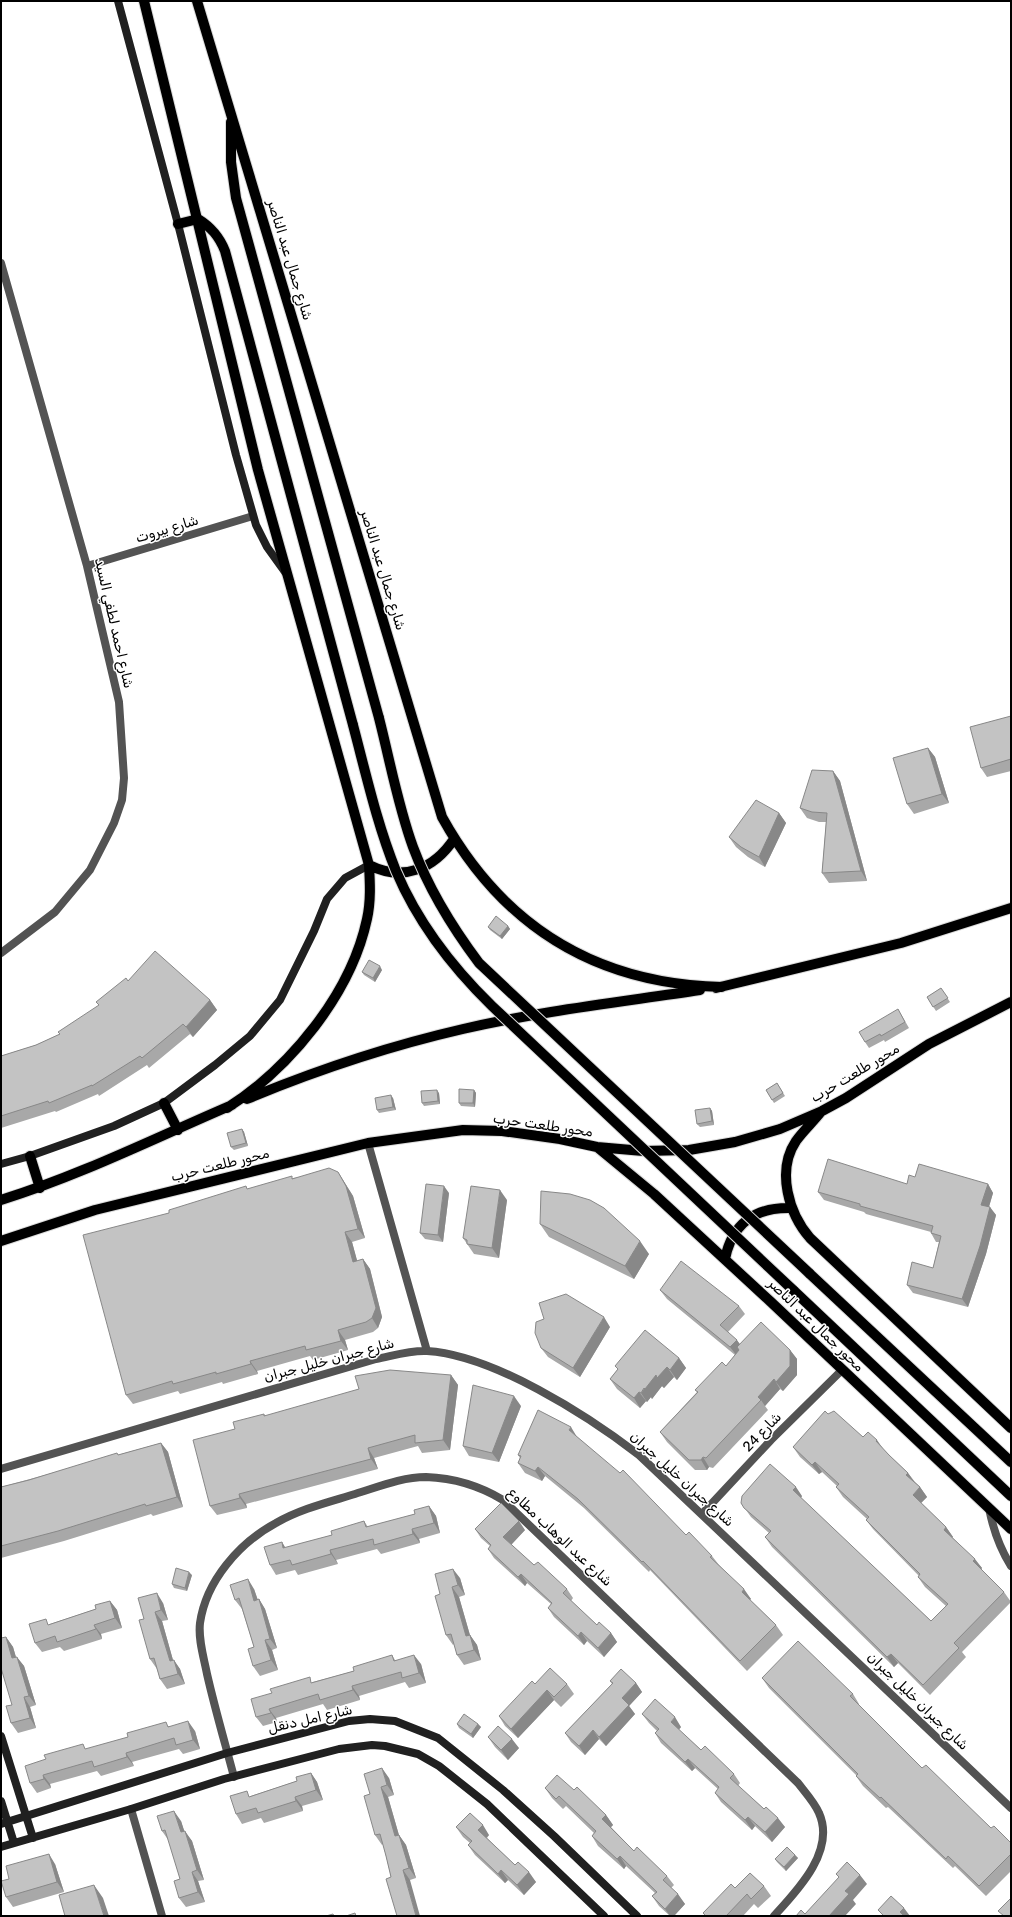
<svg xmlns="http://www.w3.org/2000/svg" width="1012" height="1917" viewBox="0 0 1012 1917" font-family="Rubik,'Noto Sans Arabic',sans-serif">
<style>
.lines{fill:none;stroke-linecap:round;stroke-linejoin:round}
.primary-casing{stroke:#dbdbdb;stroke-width:12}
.street{stroke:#535353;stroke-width:8}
.secondary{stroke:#202020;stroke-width:8}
.primary{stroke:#000;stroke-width:10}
.primary-bridge-casing{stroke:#dbdbdb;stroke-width:12;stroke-linecap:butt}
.primary-bridge{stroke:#000;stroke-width:10}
.wall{fill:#a8a8a8}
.shaded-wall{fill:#888}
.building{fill:#c3c3c3;stroke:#888}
.labels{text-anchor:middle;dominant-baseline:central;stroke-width:3;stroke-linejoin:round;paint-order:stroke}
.street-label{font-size:14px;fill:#000;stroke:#fff}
</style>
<rect width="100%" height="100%" fill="#fff"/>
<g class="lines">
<g class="primary-casing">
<path id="primary" d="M144,1L258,470L369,865C370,883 371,901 367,919C351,994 290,1068 227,1108
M197,1L442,817C503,927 597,984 722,987
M231,122V162L236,198L379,718
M178,224L198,219C211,227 219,236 225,251L353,725
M369,865C403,882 434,869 454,839
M716,988L901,943L1011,908
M247,1099C317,1070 389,1046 463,1029C541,1011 621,1002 700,990
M164,1103L178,1130
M820,1113C813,1122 803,1131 796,1141C776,1171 789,1214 810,1238L1011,1428
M597,1147L654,1194L772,1303L1011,1529
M30,1156L40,1188
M1,1200C81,1175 155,1138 232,1105
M1,1241L95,1210L368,1143L463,1130L502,1131L560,1139L597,1147L643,1151L689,1150L735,1142L780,1129L822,1111L846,1098L929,1044L1011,1002
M725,1259C732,1224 755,1207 791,1208
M809,1273L1011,1462
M793,1290L1011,1496"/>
</g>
<path class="street" d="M1,263L87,566L119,702L124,778L122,800L114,823L90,870L55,912L1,953
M87,566L253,516
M368,1143L427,1351
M1,1469L376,1359C392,1356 410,1350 427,1351C493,1355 587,1415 639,1455L1011,1808
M989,1508C993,1529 999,1547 1011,1566
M702,1514L771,1440L842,1370
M234,1777C225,1743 215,1709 207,1674C204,1658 198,1640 200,1623C206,1581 239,1543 276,1523C300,1509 329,1502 355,1494C378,1487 402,1477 426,1477C454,1478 480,1486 503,1500L798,1783C805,1792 815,1803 819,1813C836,1851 797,1891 774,1916
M131,1809L162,1916"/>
<path class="secondary" d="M118,1L178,224L236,455L256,525L267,547L285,572
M1,1164L30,1156L114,1126L164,1103L215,1065L250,1036L280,1000L314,931L327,899L345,878L369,865
M1,1736L33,1838
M1,1801L14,1843
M1,1824L227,1753L349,1721L370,1719L395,1721L438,1738L503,1790L554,1836L637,1916
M1,1847L131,1809L224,1779L339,1749L372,1745L385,1746L418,1754L439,1766L487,1804L604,1916"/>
<use href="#primary" class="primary"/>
<g class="primary-bridge-casing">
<path id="primary-bridge" d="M379,718C390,761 398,806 413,847C429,890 452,927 479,963L809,1273
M353,725C366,774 377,824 396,871C418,923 452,967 492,1006L793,1290"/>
</g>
<use href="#primary-bridge" class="primary-bridge"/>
</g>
<path class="wall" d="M1011,716V771L987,777L981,768Z
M928,748L935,757L949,803L914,814L907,804Z
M833,771L840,781L867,881L829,883L822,873L826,822H819L807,818L800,808Z
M779,813L786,823L765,867L748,857L736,847L729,837Z
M508,926L510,929L502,939L490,930L488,927Z
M382,970L375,982L364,975L362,972Z
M128,981L210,1000L217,1010L193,1037L190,1034L149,1068L147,1065L99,1096L98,1094L56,1112L55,1111L1,1128V1056L36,1045L60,1034L99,1006Z
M941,988L950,1002L936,1011L927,997Z
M898,1009L909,1028L885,1042L884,1040L869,1048L865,1042Z
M777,1083L785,1096L774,1103L766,1090Z
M474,1090L476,1093L475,1107L461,1106L459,1103Z
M439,1093L440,1104L424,1106L422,1103Z
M393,1098L396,1110L379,1113L377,1110Z
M710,1108L712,1111L714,1125L700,1127L697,1124Z
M242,1129L244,1132L248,1146L234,1150L231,1147Z
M338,1172L353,1196L365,1238L352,1242L357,1261L363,1259L370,1269L382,1317L378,1328L373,1332L345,1340L348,1350L313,1360L310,1356L257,1371L258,1374L223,1384L222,1382L180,1394L178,1391L133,1404L126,1395L169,1213L248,1189L293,1178Z
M907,1184H988L993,1193L989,1207L996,1215L986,1254L968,1307L913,1293L907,1285L933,1268L939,1242H936L931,1233V1232L866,1214L864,1212L824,1200L818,1192Z
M449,1193L443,1242L425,1239L420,1233Z
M507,1200L499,1258L474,1254L463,1238Z
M540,1224L649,1254L634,1279L549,1237Z
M660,1290L739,1306L745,1314L728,1332L740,1344L790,1350L797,1359V1375L783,1391L780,1389L765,1406L768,1410L713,1468L709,1467L707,1470H695L667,1442L660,1432L697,1392L695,1390L726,1366L735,1355L667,1299Z
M610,1327L580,1377L548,1357L541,1348Z
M679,1358L686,1368L677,1380L674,1377L664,1388L662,1386L652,1399L651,1397L647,1402L646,1401L640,1408L617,1389L610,1379L618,1369L615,1366Z
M451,1375L458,1385L450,1450L422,1453L418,1446L374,1458L378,1469L246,1504L247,1508L217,1515L210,1506L235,1429L264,1414L265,1416Z
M521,1406L499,1462L469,1456L463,1446Z
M828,1414L863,1437L884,1450L889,1455L908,1473L915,1482L920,1487L927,1497L921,1503L946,1527L953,1537H952L982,1568L981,1569L1004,1592L1011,1602L962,1652L966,1657L930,1695L898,1663L894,1667L772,1547L765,1537L769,1533L751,1517L741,1503L802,1496L801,1498L931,1621L946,1606L925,1587L918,1577L919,1576L873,1529L866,1520L867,1519L843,1497L836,1487L837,1486L822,1472L819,1474L800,1457L793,1447Z
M577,1437L686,1535L712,1556L719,1565L751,1599L750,1600L776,1625L783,1635L747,1671L650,1570L649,1572L584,1508L545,1476L542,1481L525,1473L518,1463L520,1458L518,1455Z
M161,1443L168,1452L183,1507L153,1516L151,1514L64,1541L1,1558V1487Z
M429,1506L436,1516L440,1533L419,1539L420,1543L381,1554L377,1549L336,1560L338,1564L298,1575L295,1570L276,1575L270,1565L282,1542L285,1548L332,1535L364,1521L368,1527L415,1514Z
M475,1529L525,1530L511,1545L534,1565L567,1589L573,1598L571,1601L597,1625L611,1633L617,1642L604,1657L587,1641L584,1645L554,1617L548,1608L551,1604L527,1583L525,1586L494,1558L488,1549L490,1546L481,1538Z
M192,1575L187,1591L174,1588L172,1584Z
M460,1578L465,1595L459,1597L470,1635L477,1645L481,1660L464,1665L457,1655L454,1644L453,1645L446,1635L440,1594Z
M254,1589L258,1600L259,1599L265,1609L277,1648L272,1650L278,1670L260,1676L253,1666L254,1647L242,1609L235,1600Z
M110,1601L117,1610L122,1628L101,1634L102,1639L64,1651L60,1647L42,1652L35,1643L50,1624L96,1609Z
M163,1603L168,1620L162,1621L173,1660L180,1669L185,1684L167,1689L160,1679L157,1669L150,1659L144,1619Z
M6,1637L13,1647L16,1657L24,1666L36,1705L30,1707L36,1728L18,1733L11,1723L12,1705Z
M392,1655L395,1660L421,1664L426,1683L409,1688L405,1682L359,1696L360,1700L327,1710L323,1704L276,1718L277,1722L263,1726L256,1717L313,1682L354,1671Z
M762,1678L853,1694L859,1704V1705L922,1768L991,1828L1011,1843V1871L986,1896L955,1866L953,1868L888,1807L886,1808L863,1786L856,1776H857L769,1688Z
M610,1681L636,1683L642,1692L629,1706L635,1714L606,1746L599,1739L585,1755L571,1742L565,1733L612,1684Z
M535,1684H567L574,1694L561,1707L554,1700L518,1738L505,1726L499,1716Z
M642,1714L681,1727L679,1730L701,1750L734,1774L740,1783L738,1786L785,1827L772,1842L755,1826L752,1830L721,1802L715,1793L718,1789L695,1768L692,1771L661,1743L655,1733L657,1731L649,1723Z
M457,1724H478L481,1727L473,1738L459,1728Z
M169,1726L195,1731L200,1749L183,1754L179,1749L132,1762L134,1766L101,1776L97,1771L50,1784L51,1788L37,1793L30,1783L87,1749Z
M488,1737L519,1748L508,1760L495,1747Z
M311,1773L317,1782L323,1800L302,1806L303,1811L264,1823L261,1818L242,1824L236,1814L251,1796L297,1781Z
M389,1778L394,1795L388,1797L399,1835L406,1845L416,1878L410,1880L391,1877L383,1844L382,1845L375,1835L370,1794Z
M545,1788L574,1790L606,1815L613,1825L611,1827L634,1851L667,1876L674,1885L671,1888L685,1904L674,1916H670L659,1906L652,1896L655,1893L626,1866L624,1869L598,1846L592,1836L594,1833L566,1806L563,1809L552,1798Z
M181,1821L184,1831L192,1841L204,1880L198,1881L205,1902L186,1907L179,1898L180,1879L169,1841L162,1831Z
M456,1827L489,1835L487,1838L515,1865L536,1882L524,1895L508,1880L505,1883L475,1855L468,1845L470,1843L463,1837Z
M795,1855L798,1858L786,1871L777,1862L775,1859Z
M55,1864L64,1892L13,1907L6,1897L9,1879Z
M764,1886L771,1896L758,1908L754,1904L743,1916H705L703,1913L735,1888Z"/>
<path class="shaded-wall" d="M928,748L935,757L949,803L942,794Z
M833,771L840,781L867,881L861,871Z
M779,813L786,823L765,867L759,857Z
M508,926L510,929L502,939L500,936Z
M380,966L382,970L375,982L373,978Z
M210,1000L217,1010L193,1037L186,1027Z
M437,1090L439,1093L440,1104L438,1101Z
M474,1090L476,1093L475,1107L473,1103Z
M391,1095L393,1098L396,1110L393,1107Z
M710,1108L712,1111L714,1125L712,1121Z
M242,1129L244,1132L248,1146L246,1143Z
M338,1172L353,1196L365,1238L358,1229Z
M988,1184L993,1193L987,1213L981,1205Z
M444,1186L449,1193L443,1242L438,1235Z
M500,1190L507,1200L499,1258L492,1248Z
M990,1207L996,1215L986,1254L968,1307L962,1299Z
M345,1232L352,1242L360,1271L353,1262Z
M640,1241L649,1254L634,1279L625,1266Z
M363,1259L370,1269L382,1317L378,1328L372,1318Z
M604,1317L610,1327L580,1377L573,1368Z
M338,1330L345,1340L348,1350L341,1341Z
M737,1340L743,1349L737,1356L730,1347Z
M790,1350L797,1359V1375L783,1391L776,1382Z
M679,1358L686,1368L677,1380L670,1370Z
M250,1361L257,1371L258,1374L251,1364Z
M667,1367L674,1377L664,1388L662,1386L652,1399L651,1397L647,1402L641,1393L656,1375Z
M451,1375L458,1385L450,1450L443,1440Z
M774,1379L780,1389L765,1406L761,1400L758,1397Z
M639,1392L646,1401L640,1408L634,1398Z
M514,1396L521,1406L499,1462L492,1453Z
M571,1427L577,1437L569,1430Z
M877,1440L884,1450L876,1441Z
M161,1443L168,1452L183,1507L177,1497Z
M368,1448L374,1458L378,1469L371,1459Z
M703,1457L709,1467L707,1470L701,1460Z
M815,1462L822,1472L819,1474L812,1465Z
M538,1467L545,1476L542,1481L535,1471Z
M908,1473L915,1483L906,1475Z
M796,1487L802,1496L800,1499L793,1490Z
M920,1487L927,1497L919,1505L913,1495Z
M239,1494L246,1504L247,1508L240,1498Z
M429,1506L436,1516L440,1533L434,1523Z
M519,1521L525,1530L510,1546L503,1537Z
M946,1527L953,1537L951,1539L944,1530Z
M412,1529L419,1539L420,1543L413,1534Z
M282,1542L288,1552L283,1548Z
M330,1550L336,1560L338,1564L331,1554Z
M975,1559L982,1568L980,1571L973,1561Z
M453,1569L460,1578L465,1595L458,1585Z
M189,1572L192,1575L187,1591L185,1588Z
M521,1574L527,1583L525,1586L518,1577Z
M248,1579L254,1589L261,1610L254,1601Z
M452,1587L459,1597L473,1646L466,1636Z
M744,1589L751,1599L748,1601L742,1592Z
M157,1593L163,1603L168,1620L161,1610Z
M259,1599L265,1609L277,1648L270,1639Z
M110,1601L117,1610L122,1628L115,1618Z
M155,1612L162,1621L176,1671L170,1661Z
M94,1625L101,1634L102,1639L96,1629Z
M581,1632L587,1641L584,1645L578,1636Z
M611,1633L617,1642L604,1657L598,1648Z
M470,1635L477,1645L481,1660L474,1650Z
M6,1637L13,1647L19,1668L12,1658Z
M265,1640L272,1650L278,1670L271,1660Z
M891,1654L898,1663L894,1667L887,1657Z
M414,1655L421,1664L426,1683L419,1673Z
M17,1657L24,1666L36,1705L29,1696Z
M174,1660L180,1669L185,1684L178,1674Z
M636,1683L642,1692L629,1706L635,1714L606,1746L599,1737L622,1698Z
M352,1686L359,1696L360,1700L353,1690Z
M547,1690L554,1700L518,1738L511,1729Z
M24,1697L30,1707L36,1728L30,1718Z
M269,1709L276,1718L277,1722L271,1713Z
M675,1717L681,1727L677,1731L671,1722Z
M188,1721L195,1731L200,1749L193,1740Z
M478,1724L481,1727L473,1738L471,1734Z
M593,1730L599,1739L585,1755L579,1746Z
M512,1739L519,1748L508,1760L501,1750Z
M126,1753L132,1762L134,1766L127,1757Z
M688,1759L695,1768L692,1771L685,1762Z
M382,1768L389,1778L394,1795L387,1785Z
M311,1773L317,1782L323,1800L316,1790Z
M43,1775L50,1784L51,1788L44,1779Z
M381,1787L388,1797L402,1846L395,1836Z
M295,1797L302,1806L303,1811L296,1801Z
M174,1811L181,1821L188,1842L181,1832Z
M606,1815L613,1825L609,1829L602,1819Z
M748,1817L755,1826L752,1830L745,1820Z
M778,1818L785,1827L772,1842L765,1832Z
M483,1825L489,1835L485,1839L478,1830Z
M185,1831L192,1841L204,1880L197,1870Z
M399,1835L406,1845L416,1878L409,1868Z
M49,1854L55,1864L64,1892L57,1882Z
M795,1855L798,1858L786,1871L784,1867Z
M620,1856L626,1866L624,1869L617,1859Z
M403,1870L410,1880L420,1916H416Z
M501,1870L508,1880L505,1883L498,1874Z
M192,1872L198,1881L205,1902L198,1892Z
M529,1872L536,1882L524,1895L517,1885Z
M860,1875L867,1884L853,1900L856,1904L845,1916H829L845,1891Z
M94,1885L103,1898L109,1916H104Z
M678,1894L685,1904L674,1916H670L665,1909Z
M904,1908L910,1916H902L900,1912Z"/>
<path class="building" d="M1011,716V759L981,768L970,727Z
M928,748L942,794L907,804L893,758Z
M812,770L833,771L861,871L822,873L827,813L812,812L800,808Z
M756,800L779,813L759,857L741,847L729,837Z
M496,916L508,926L500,936L488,927Z
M155,951L210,1000L186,1027L183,1024L142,1058L140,1056L92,1086V1085L49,1103L48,1101L1,1116V1056L36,1045L60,1034L58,1032L99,1005L96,1002L126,978L128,981Z
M369,960L380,966L373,978L362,972Z
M941,988L948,998L933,1007L927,997Z
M898,1009L905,1022L881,1036L880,1034L865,1042L859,1032Z
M777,1083L783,1093L772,1100L766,1090Z
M459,1089L474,1090L473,1103H459Z
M437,1090L438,1101L422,1103L421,1091Z
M391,1095L393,1107L377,1110L375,1098Z
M710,1108L712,1121L697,1124L695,1110Z
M242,1129L246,1143L231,1147L227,1133Z
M828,1159L907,1184L909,1175L915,1177L919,1164L988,1184L981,1205L990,1207L980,1246L962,1299L907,1285L912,1262L933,1268L941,1236L931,1233L933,1226L860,1206V1204L818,1192Z
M329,1168L338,1172L346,1186L358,1229L345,1232L353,1262L363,1259L376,1308L372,1318L366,1322L338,1330L341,1341L306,1350L305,1346L250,1361L251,1364L216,1374V1372L173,1384L172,1381L126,1395L83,1235L169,1213V1210L246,1186L247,1189L292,1176V1179Z
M426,1184L444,1186L438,1235L420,1233Z
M471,1186L500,1190L492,1248L467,1244V1240L463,1238Z
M541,1191L570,1194L590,1200L604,1208L640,1241L625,1266L540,1224Z
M681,1261L739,1306L720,1325L737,1340L730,1347L660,1290Z
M566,1294L604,1317L573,1368L541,1348L535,1333L536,1322L544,1319L539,1303Z
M761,1322L790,1350V1366L776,1382L774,1379L758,1397L761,1400L706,1458L703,1457L701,1460H689L660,1432L698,1392L695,1390L722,1362L726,1366L739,1350L737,1347Z
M645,1330L679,1358L670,1370L667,1367L657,1378L656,1375L645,1389L644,1388L641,1393L639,1392L634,1398L610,1379L618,1369L615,1366Z
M390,1370L451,1375L443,1440L415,1443V1435L368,1448L371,1459L239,1494L240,1498L210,1506L193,1440L235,1429L233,1422L264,1414V1416L359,1389L355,1376Z
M473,1385L514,1396L492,1453L463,1446Z
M538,1410L571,1427L569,1430L620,1473L623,1470L686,1535L689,1532L712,1556L710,1557L744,1589L742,1592L776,1625L740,1661L643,1561L642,1562L578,1499L538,1467L535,1471L518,1463L521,1456L518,1455Z
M825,1411L828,1414L834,1411L863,1437L868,1432L877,1440L876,1441L889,1455L908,1473L906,1475L920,1487L913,1495L946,1527L944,1530L975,1559L973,1561L1004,1592L954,1643L959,1648L923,1685L891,1654L887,1657L765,1537L771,1531L744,1508L741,1503L742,1496L770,1464L796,1487L793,1490L931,1621L948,1604L918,1577L920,1574L866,1520L869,1517L836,1487L839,1484L815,1462L812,1465L793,1447Z
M161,1443L177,1497L146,1506L145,1504L58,1531L1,1546V1487L29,1480L117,1453L118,1455Z
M501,1503L519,1521L503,1537L534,1565L538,1562L567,1589L563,1593L597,1625L599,1622L611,1633L598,1648L581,1632L578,1636L548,1608L552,1603L521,1574L518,1577L488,1549L491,1545L475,1529Z
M429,1506L434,1523L412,1529L413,1534L374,1545L373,1539L330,1550L331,1554L292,1565L290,1560L270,1565L264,1547L282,1542L283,1548L332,1535L331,1531L364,1521L366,1527L415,1514L414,1510Z
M176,1568L189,1572L185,1588L172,1584Z
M453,1569L458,1585L452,1587L466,1636L470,1635L474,1650L457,1655L451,1634L446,1635L435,1596L440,1594L435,1574Z
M248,1579L254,1601L259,1599L270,1639L265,1640L271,1660L253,1666L248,1649L254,1647L239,1598L235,1600L230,1585Z
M157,1593L161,1610L155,1612L170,1661L174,1660L178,1674L160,1679L154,1658L150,1659L139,1620L144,1619L138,1598Z
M110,1601L115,1618L94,1625L96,1629L57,1642L55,1636L35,1643L29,1624L46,1619L48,1625L96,1609L95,1605Z
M6,1637L12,1658L17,1657L29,1696L24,1697L30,1718L11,1723L6,1706L12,1705L1,1668V1638Z
M798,1641L853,1694L850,1696L922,1768L926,1765L991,1828L994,1826L1011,1843V1854L979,1886L948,1856L946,1859L881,1797L880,1798L856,1776L858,1774L762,1678Z
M392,1655L394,1661L414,1655L419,1673L402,1678L401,1672L352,1686L353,1690L320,1700L318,1694L269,1709L271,1713L256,1717L251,1699L272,1693L270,1689L310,1677L311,1683L354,1671L353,1667Z
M550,1668L567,1684L554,1697L547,1690L511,1729L499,1716L532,1681L535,1684Z
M621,1669L636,1683L622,1698L629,1705L599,1737L593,1730L579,1746L565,1733L613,1683L610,1681Z
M655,1699L675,1717L671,1722L701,1750L705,1746L734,1774L730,1778L764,1809L766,1807L778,1818L765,1832L748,1817L745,1820L715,1793L719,1787L688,1759L685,1762L655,1733L659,1729L642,1714Z
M464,1714L478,1724L471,1734L457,1724Z
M188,1721L193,1740L176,1745L174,1738L126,1753L127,1757L94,1767L92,1761L43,1775L44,1779L30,1783L25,1766L46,1759L44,1755L83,1744L85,1749L128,1737L127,1733L166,1722L168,1727Z
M498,1726L512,1739L501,1750L488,1737Z
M382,1768L387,1785L381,1787L395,1836L399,1835L409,1868L403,1870L416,1916H397L386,1879L391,1877L386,1856L380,1834L375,1835L364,1796L370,1794L364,1774Z
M311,1773L316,1790L295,1797L296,1801L258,1813L256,1808L236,1814L230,1796L247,1791L249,1797L297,1781L296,1777Z
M557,1775L574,1790L577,1787L606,1815L602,1819L634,1851L637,1847L667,1876L663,1880L678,1894L665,1909L652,1896L657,1892L620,1856L617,1859L592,1836L596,1831L559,1796L556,1799L545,1788Z
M174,1811L181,1832L185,1831L197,1870L192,1872L198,1892L179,1898L174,1881L180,1879L165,1830L162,1831L157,1816Z
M470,1813L483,1825L478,1830L515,1865L518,1862L529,1872L517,1885L501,1870L498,1874L468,1845L472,1841L456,1827Z
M787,1847L795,1855L784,1867L775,1859Z
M49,1854L57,1882L6,1897L1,1881L9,1879L6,1866Z
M847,1862L860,1875L845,1891L849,1894L829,1916H796L801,1910L805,1914L839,1877L836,1874Z
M750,1873L764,1886L751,1899L747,1894L726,1916H706L703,1913L731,1884L735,1888Z
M94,1885L104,1916H65L59,1895Z
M891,1896L904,1908L900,1912L904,1916H884L878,1910Z
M1011,1898V1916H1004L998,1911Z
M355,1913L356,1916H346Z
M333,1914L334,1916H326Z"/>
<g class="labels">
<g class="street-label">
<text transform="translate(290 260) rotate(73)">شارع جمال عبد الناصر</text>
<text transform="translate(167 529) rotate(-17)">شارع بيروت</text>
<text transform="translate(383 570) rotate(73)">شارع جمال عبد الناصر</text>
<text transform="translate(114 623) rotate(77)">شارع احمد لطفي السيد</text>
<text transform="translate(855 1073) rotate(-31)">محور طلعت حرب</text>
<text transform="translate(543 1125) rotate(8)">محور طلعت حرب</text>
<text transform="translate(220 1165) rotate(-14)">محور طلعت حرب</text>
<text transform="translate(816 1325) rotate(44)">محور جمال عبد الناصر</text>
<text transform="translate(329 1360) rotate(-15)">شارع جبران خليل جبران</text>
<text transform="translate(762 1432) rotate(-46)">شارع 24</text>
<text transform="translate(682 1479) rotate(42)">شارع جبران خليل جبران</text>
<text transform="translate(560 1537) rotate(43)">شارع عبد الوهاب مطاوع</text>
<text transform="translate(918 1701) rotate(44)">شارع جبران خليل جبران</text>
<text transform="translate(310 1719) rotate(-13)">شارع امل دنقل</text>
</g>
</g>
<rect width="1012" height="1917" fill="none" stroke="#000000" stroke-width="4"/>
</svg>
